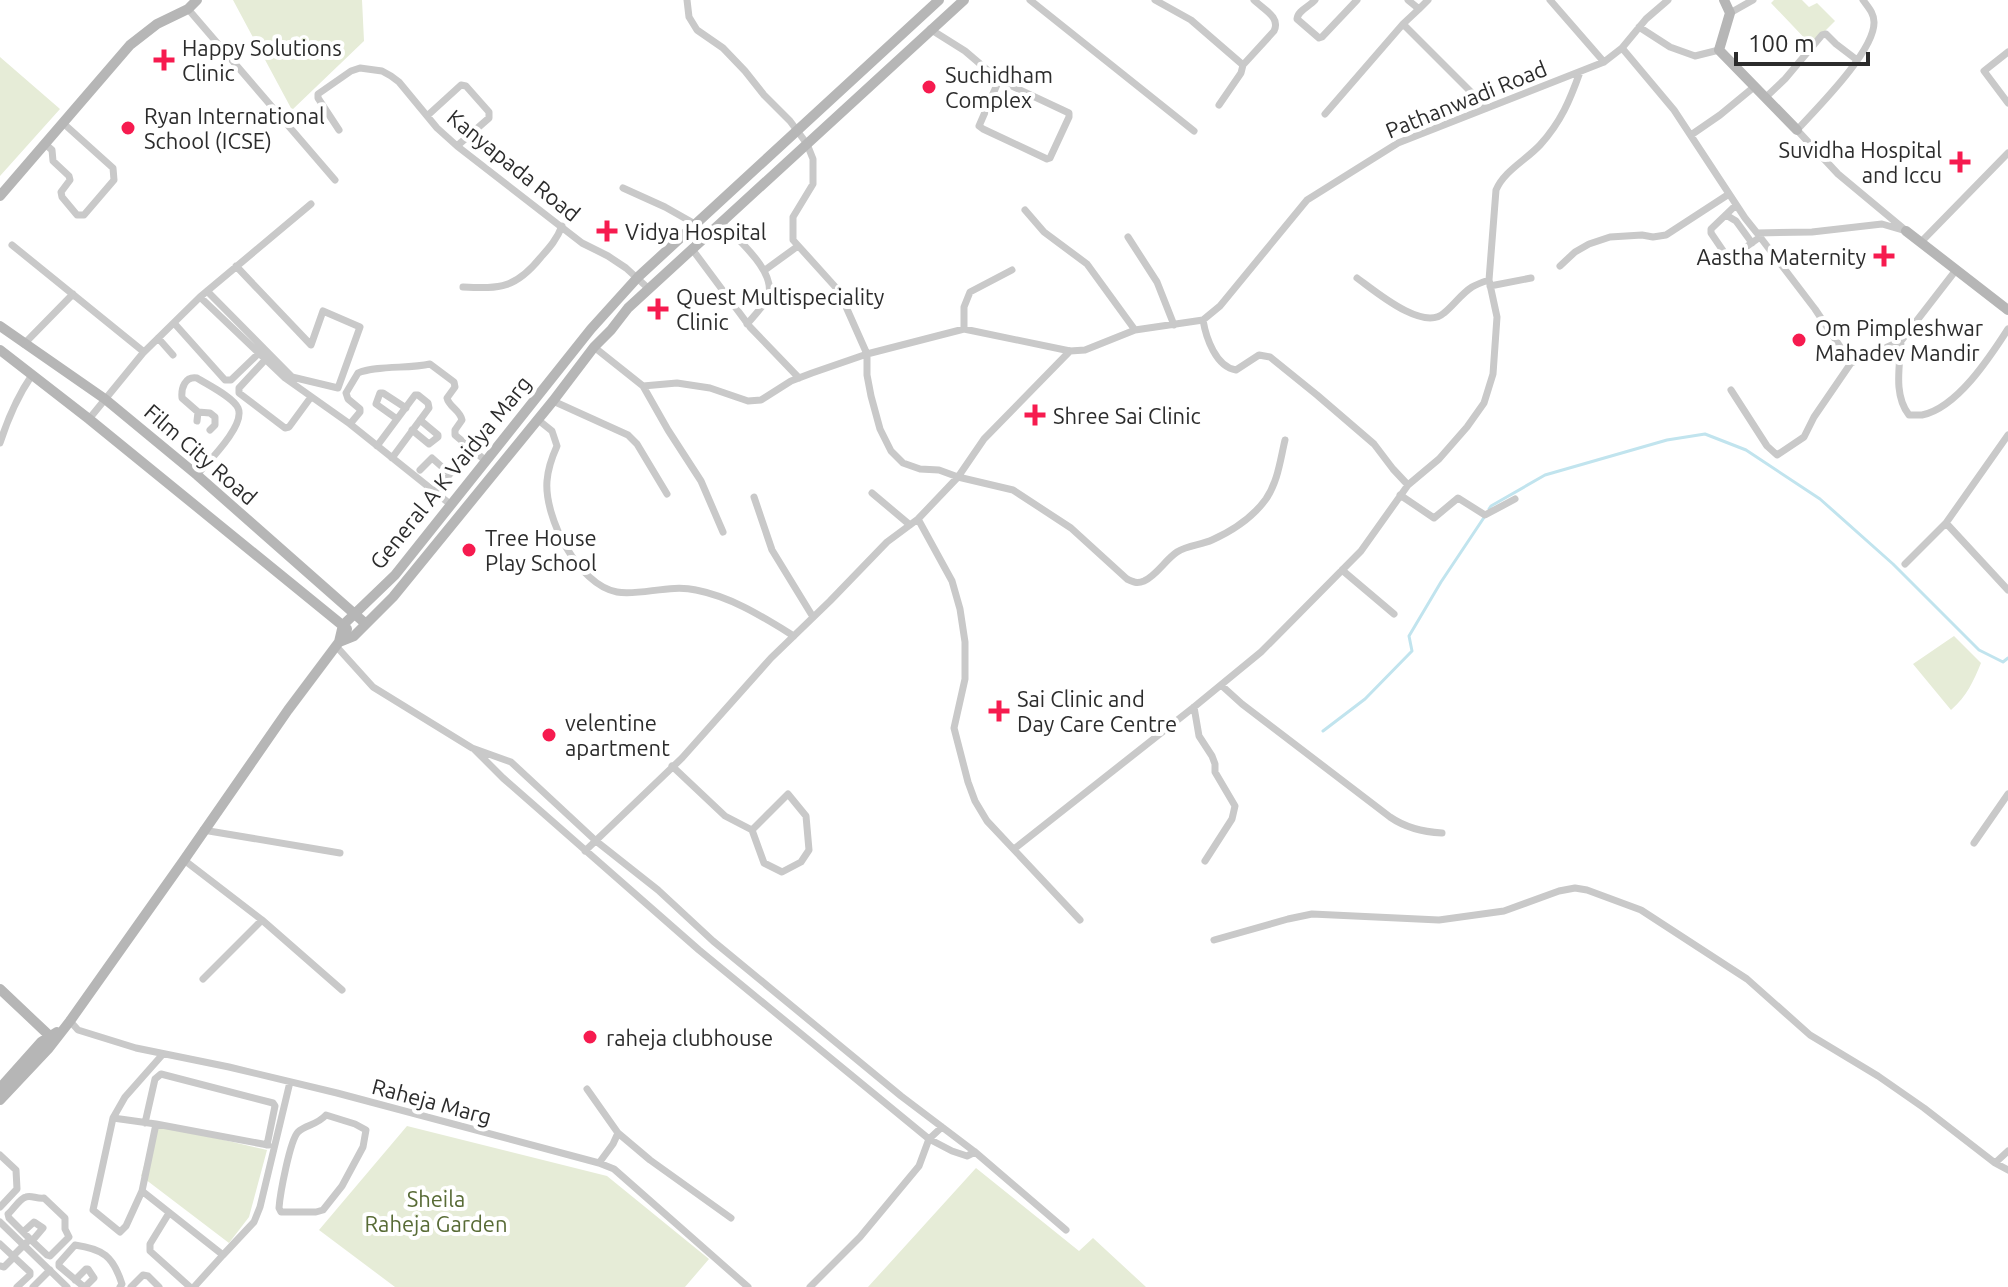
<svg xmlns="http://www.w3.org/2000/svg" width="2008" height="1287" viewBox="0 0 2008 1287" font-family="Ubuntu,sans-serif">
<style>
.green{fill:#e6ecd7}
.lines{fill:none;stroke-linecap:round;stroke-linejoin:round}
.stream{stroke:#c1e4ee;stroke-width:3}
.street{stroke:#c9c9c9;stroke-width:7}
.secondary{stroke:#b6b6b6;stroke-width:10}
.poi-dot{fill:#f61b4f;stroke:#fff;stroke-width:3}
.labels{text-anchor:middle;dominant-baseline:central;stroke-width:8;stroke-linejoin:round;paint-order:stroke}
.poi-label{font-size:22px;fill:#2c2c2c;stroke:#fff;text-anchor:start}
.street-label{font-size:22px;fill:#2c2c2c;stroke:#fff}
.park-label{font-size:22px;fill:#586b36;stroke:#fff}
</style>
<rect width="100%" height="100%" fill="#fff"/>
<path class="green" d="M233,0H362L364,41L292,110Z
M1774,0H1802L1809,7L1817,3L1835,21L1811,45L1771,3Z
M0,57L60,109L0,176Z
M1954,636L1981,663C1973,682 1967,696 1951,710L1913,664Z
M156,1124L267,1150L249,1217L229,1243L141,1176Z
M407,1126L607,1176L709,1259L685,1287H395L319,1230Z
M976,1168L1079,1251L1093,1238L1146,1287H868Z"/>
<g class="lines">
<path class="stream" d="M1489,509L1491,506L1545,475L1667,440L1705,434L1746,450L1820,499L1893,564L1979,650L2003,662L2008,658
M1323,731L1365,699L1412,651L1409,636L1441,582L1485,516"/>
<path class="street" d="M687,0L689,17L697,30L723,48L745,71L764,95L790,121L807,144L813,159V184L793,217V240L839,291L867,354V375L871,396L880,429L891,451L903,463L920,469L939,470L958,477L1013,490L1071,528L1127,579C1133,582 1137,584 1144,581C1157,575 1165,560 1177,552C1188,545 1201,545 1212,540C1232,531 1253,517 1266,499C1278,481 1280,461 1285,440
M1030,0L1194,131
M1155,0L1191,20L1243,65L1241,73L1219,105
M1315,0C1309,7 1298,10 1297,19L1319,38L1322,37L1357,0
M1550,0L1604,62
M1863,0C1868,7 1874,13 1874,22C1875,51 1816,109 1797,130L1838,174L1904,229
M188,9L335,180
M1419,9L1428,0
M1730,13L1753,0
M1403,24L1487,108
M1639,27L1670,47L1695,56L1719,50
M930,29L965,51L999,80L1069,113V117L1050,158L1047,159L983,129L979,126L999,80
M1622,48L1674,110L1745,218L1757,233L1812,232L1882,224L1906,231
M2008,52L1984,71L2008,103
M1243,65L1274,31C1281,17 1263,9 1254,0
M1765,98L1785,79L1822,35L1826,34L1836,44L1857,60
M1325,114L1403,24L1419,9L1408,0
M427,116L461,85L466,86L489,112V118L457,146
M339,130L318,98V94L351,71L360,68L382,71L391,76L399,82L437,128L457,146L582,243L608,256L626,268L649,289
M1691,135L1720,115L1754,87
M45,144L52,150L53,161L69,176L70,180L61,192L62,197L77,215H84L114,180L113,168L63,123
M623,188L665,207L695,224
M1736,205L1711,229V233L1728,258L1732,257L1760,237
M1025,210L1044,232L1087,264L1135,330
M1726,215L1736,221L1752,243
M721,222C737,239 780,274 767,299C762,308 754,316 747,324
M1757,233L1815,309L1851,363
M1128,237L1157,282L1174,325
M1921,242L2008,153
M12,245L144,352
M692,249L750,327L799,378
M1560,266L1575,252L1589,244L1610,237L1642,235L1653,237L1666,235L1729,194
M765,270L798,246
M1357,278C1375,291 1423,332 1444,313C1454,305 1461,294 1472,287C1477,284 1483,282 1489,280
M1490,286L1531,278
M463,287C501,289 516,288 541,257C550,247 557,239 562,226
M207,291L292,377L338,388L360,327L323,311L311,345L236,266
M200,297L285,378L350,424L450,504
M1203,320C1206,338 1216,367 1236,370L1259,355L1270,357L1317,395L1374,444L1393,469L1408,485
M174,323L225,380H231L258,354
M964,329V307L970,292L1012,270
M158,338L173,355
M1901,341C1900,365 1893,395 1909,415C1910,415 1922,415 1922,415C1957,408 1990,357 2008,329
M24,344L73,294
M594,347L643,386L668,430L701,481L723,532
M265,360L239,388V393L285,428L289,427L311,397
M643,386L677,383L710,388L748,401L761,400L791,381L812,373L867,354L964,329L1070,351L1085,350L1135,330L1203,320L1220,306L1307,200L1398,143L1604,62L1622,48L1646,19L1668,0
M1731,390L1767,446L1777,455L1804,437L1814,417L1851,363L1901,341L1956,270
M553,401L628,435L637,444L667,494
M198,412L210,413L215,417V425L210,430
M89,419L143,353L200,297L311,204
M397,419L376,404L380,393H383L406,408
M537,419L552,431L557,446C552,457 548,468 547,481C544,517 578,585 617,592C640,596 670,584 696,590C732,597 763,617 794,636
M197,421L198,412L182,398C181,388 185,376 197,378C208,385 233,397 238,408C246,425 208,462 197,475
M350,424L360,412V409L348,399L346,393L358,373C379,365 408,369 430,364L454,382L455,387L447,398C449,407 460,410 462,420L455,430V435L486,461
M412,430L429,444L438,437V435L420,420
M0,443C8,418 17,397 32,375
M377,446L415,395H418L428,403L429,408L392,458
M420,470L432,458L450,474L472,448
M435,491L450,474
M872,493L910,525
M1400,495L1434,518L1458,498L1485,515L1515,499
M754,497L772,550L813,617
M918,519L952,581L960,609L965,642V679L954,728L968,782L975,801L987,821L1080,920
M1946,523L2008,590
M1905,564L1946,523L2008,435
M1342,570L1394,614
M336,646L373,687L472,748L511,762L596,841L658,890L713,941L901,1096L975,1152L1066,1230
M1221,685L1242,704L1390,817C1406,828 1423,832 1442,833
M1194,707L1199,736L1212,756L1215,764V772L1235,806L1232,819L1205,861
M474,749L503,778L699,950L929,1139L952,1151L967,1156L975,1152
M672,766L725,816L752,830L788,794L806,816L809,850L801,862L782,872L764,863L752,830
M203,830L340,853
M1974,843L2008,794
M1014,849L1194,707L1261,652L1361,551L1408,485L1439,459L1467,427L1484,403L1493,374L1497,317L1489,280L1496,190C1504,171 1526,160 1540,145C1561,122 1570,100 1580,72
M585,851L682,758L771,658L830,601L887,542L918,519L958,477L984,439L1070,351
M184,860L262,920L342,990
M1214,940L1288,919L1312,914L1439,920L1504,911L1559,891L1575,888L1587,890L1641,910L1747,979L1810,1035L1878,1076L1924,1108L1995,1163L2008,1170
M203,979L262,920
M70,1021L78,1030L136,1048L229,1067L337,1093L599,1163L614,1169L748,1287
M587,1089L618,1133L613,1144L599,1163
M326,1115L355,1124L366,1130L363,1147L342,1186L323,1210L316,1212H281L279,1208C280,1194 290,1140 298,1132C306,1124 316,1126 326,1115Z
M113,1118L156,1124L142,1191L223,1255L254,1222L260,1207L290,1082
M145,1123L155,1079L161,1074L273,1103L275,1106L267,1145
M156,1124L268,1145
M618,1133L650,1160L731,1218
M0,1155L16,1170L17,1189L0,1207
M1995,1163L2008,1151
M142,1191L126,1226L120,1232L93,1210L113,1118L125,1097L163,1054
M169,1213L150,1244V1251L190,1287
M0,1222L67,1287
M23,1232L34,1222L43,1228L32,1241
M0,1244L30,1272V1275L17,1287
M13,1256L30,1239L9,1218L8,1214C13,1210 20,1198 26,1197C31,1195 37,1199 44,1198L65,1218V1229L69,1237L50,1256L47,1255L30,1239
M0,1266L4,1267L14,1257
M75,1280L86,1269H88L94,1278L85,1287
M33,1287L50,1270
M84,1287L59,1266V1263L75,1245C103,1249 113,1256 122,1284L120,1287
M131,1287L143,1275L148,1276L159,1287
M194,1287L223,1255
M810,1287L860,1237L919,1166L929,1139L942,1127"/>
<path class="secondary" d="M1724,0L1730,13L1719,50L1797,130
M0,196L130,45L157,24L188,9L197,0
M1906,231L2008,310
M0,326L105,399L197,475L366,624
M0,350L89,419L347,629
M339,642L354,636L393,597L553,401L594,347L611,330L628,308L964,0
M0,989L54,1040
M0,1088L41,1042L57,1032
M0,1100L49,1048L70,1021L184,860L288,710L339,642L343,625L395,575L591,329L638,277L939,0"/>
</g>
<g class="poi-dot">
<path d="M160 48h8v8h8v8h-8v8h-8v-8h-8v-8h8z"/>
<circle cx="929" cy="87" r="8"/>
<circle cx="128" cy="128" r="8"/>
<path d="M1956 150h8v8h8v8h-8v8h-8v-8h-8v-8h8z"/>
<path d="M603 219h8v8h8v8h-8v8h-8v-8h-8v-8h8z"/>
<path d="M1880 244h8v8h8v8h-8v8h-8v-8h-8v-8h8z"/>
<path d="M654 297h8v8h8v8h-8v8h-8v-8h-8v-8h8z"/>
<circle cx="1799" cy="340" r="8"/>
<path d="M1031 403h8v8h8v8h-8v8h-8v-8h-8v-8h8z"/>
<circle cx="469" cy="550" r="8"/>
<path d="M995 699h8v8h8v8h-8v8h-8v-8h-8v-8h8z"/>
<circle cx="549" cy="735" r="8"/>
<circle cx="590" cy="1037" r="8"/>
</g>
<g class="labels">
<g class="poi-label">
<text x="182" y="47">Happy Solutions<tspan x="182" dy="25">Clinic</tspan></text>
<text x="945" y="74">Suchidham<tspan x="945" dy="25">Complex</tspan></text>
<text x="144" y="115">Ryan International<tspan x="144" dy="25">School (ICSE)</tspan></text>
<text x="1942" y="149" text-anchor="end">Suvidha Hospital<tspan x="1942" dy="25">and Iccu</tspan></text>
<text x="625" y="231">Vidya Hospital</text>
<text x="1866" y="256" text-anchor="end">Aastha Maternity</text>
<text x="676" y="296">Quest Multispeciality<tspan x="676" dy="25">Clinic</tspan></text>
<text x="1815" y="327">Om Pimpleshwar<tspan x="1815" dy="25">Mahadev Mandir</tspan></text>
<text x="1053" y="415">Shree Sai Clinic</text>
<text x="485" y="537">Tree House<tspan x="485" dy="25">Play School</tspan></text>
<text x="1017" y="698">Sai Clinic and<tspan x="1017" dy="25">Day Care Centre</tspan></text>
<text x="565" y="722">velentine<tspan x="565" dy="25">apartment</tspan></text>
<text x="606" y="1037">raheja clubhouse</text>
</g>
<g class="street-label">
<text transform="translate(1466 99) rotate(-22)">Pathanwadi Road</text>
<text transform="translate(514 165) rotate(39)">Kanyapada Road</text>
<text transform="translate(201 454) rotate(41)">Film City Road</text>
<text transform="translate(450 472) rotate(-51)">General A K Vaidya Marg</text>
<text transform="translate(432 1101) rotate(15)">Raheja Marg</text>
</g>
<g class="park-label">
<text x="436" y="1198">Sheila<tspan x="436" dy="25">Raheja Garden</tspan></text>
</g>
</g>
<path d="M1736 52v12h132v-12" fill="none" stroke="#2c2c2c" stroke-width="4"/>
<text x="1748" y="52" font-size="24" fill="#2c2c2c" stroke="#ffffff" stroke-width="6" paint-order="stroke">100 m</text>
</svg>
